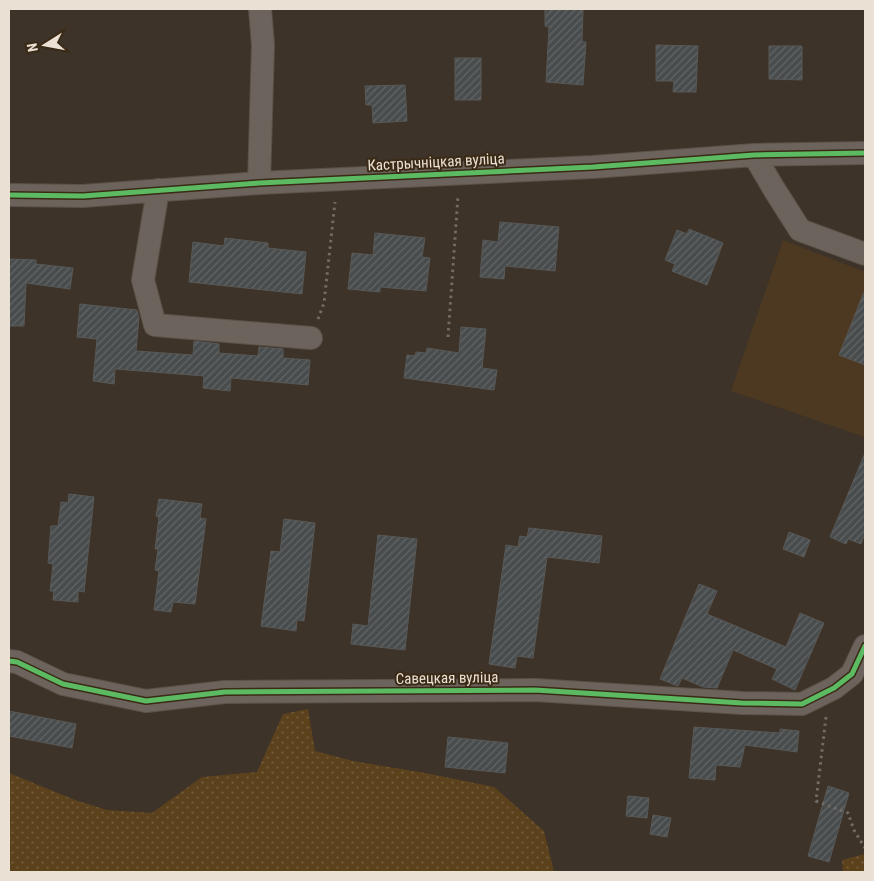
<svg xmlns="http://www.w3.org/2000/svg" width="874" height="881" viewBox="0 0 874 881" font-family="'Roboto Condensed',sans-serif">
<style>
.built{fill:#4d3921}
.grass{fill:url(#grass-dots)}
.building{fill:url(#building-hatch);stroke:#585857}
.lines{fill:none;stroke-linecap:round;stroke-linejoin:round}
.minor-casing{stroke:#5a5248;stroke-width:24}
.path{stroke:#736c64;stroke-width:3;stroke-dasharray:2.5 4;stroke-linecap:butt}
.minor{stroke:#6c645c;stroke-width:22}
.cycleway-casing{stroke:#3a2a16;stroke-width:8}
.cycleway{stroke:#5cba63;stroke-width:5}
.labels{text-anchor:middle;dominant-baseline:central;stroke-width:4;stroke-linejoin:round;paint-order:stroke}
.street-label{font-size:15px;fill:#eae0d3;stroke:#3a2a16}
</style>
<defs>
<pattern id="grass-dots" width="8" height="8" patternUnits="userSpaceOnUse" patternTransform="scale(1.25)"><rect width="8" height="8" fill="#5c411d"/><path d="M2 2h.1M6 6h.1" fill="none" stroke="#745c3d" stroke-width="1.8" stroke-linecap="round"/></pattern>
<pattern id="building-hatch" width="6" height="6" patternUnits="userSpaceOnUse" patternTransform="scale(1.25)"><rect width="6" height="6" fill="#484c4d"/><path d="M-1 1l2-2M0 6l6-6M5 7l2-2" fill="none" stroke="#636666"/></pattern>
</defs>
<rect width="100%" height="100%" fill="#3d3328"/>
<path class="built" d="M783,240L865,272V437L731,391Z"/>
<path class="grass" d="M308,709L315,751L353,761L425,773L494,787L544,831L554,872H9V773L75,800L107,810L152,813L202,777L257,772L283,714Z
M865,854V872H843L842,860Z"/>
<path class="building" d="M545,9H583L582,42H586L583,85L546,82L549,27L545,26Z
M656,45L698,46L696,92H673L674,81H656Z
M769,46H802V80L769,79Z
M455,58H481V100H455Z
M405,85L407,121L373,123L372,105H366L365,86Z
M500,222L559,227L555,271L505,266L504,279L480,277L483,240L498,242Z
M689,229L723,243L707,285L672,271L675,264L665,260L677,230L687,234Z
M375,233L425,238L422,257L430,258L426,291L380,287V292L348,289L352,253L373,255Z
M225,238L268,243V248L306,252L302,294L189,282L193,242L224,246Z
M9,259L36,260V264L73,268L70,289L26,283L24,326H9Z
M864,292H865V365L839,355Z
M80,304L137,310L139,318L136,351L193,355L194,341L219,344V353L258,356L259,347L283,349V358L310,360L308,385L231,378L230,391L203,388L204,376L115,369L114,384L93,381L97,339L77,337Z
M461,327L486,329L482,368L497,370L494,390L404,378L407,355L415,356L416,352L426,353L427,348L459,353Z
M865,453V533L861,544L848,539L846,544L830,537Z
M69,494L94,497L84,592L78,591V602L53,600L54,591H50L53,564L48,563L51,526H58L61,502L68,503Z
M159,499L202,504L200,518L206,519L195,604L173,602L171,612L154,610L159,571L155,570L158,549H155L159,517L156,516Z
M284,519L315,523L304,621L297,620L296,631L261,626L271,551L280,552Z
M529,528L602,536L599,563L547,557L533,658L517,656L515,668L489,664L506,545L518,547L520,536L527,537Z
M789,532L810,540L804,557L783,549Z
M378,535L417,539L405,650L351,644L353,624L368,626Z
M699,584L717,591L707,614L786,647L800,613L824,623L795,690L772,679L777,669L733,650L717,688L703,687L682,678L678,686L660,679Z
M9,711L76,724L72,748L9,736Z
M694,727L780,733V729L799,731L797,752L745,745L740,767L716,765L715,780L689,778Z
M448,737L508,743L505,773L445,767Z
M828,786L849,793L829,862L808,856Z
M628,796L649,798L647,818L626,816Z
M653,815L671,818L667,837L650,834Z"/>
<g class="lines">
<g class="minor-casing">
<path id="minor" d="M754,155L774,189L800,230L865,254
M259,183L263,45L260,9
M158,190L143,280L155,325L311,338
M9,195L83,196L259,183L593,167L754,155L865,153
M9,661L17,662L63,684L146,701L225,692L535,690L742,703L802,704L834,688L852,674L865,646"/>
</g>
<path class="path" d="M318,319L324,303L335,202
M448,337L458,196
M826,717L816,801L848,813L854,830L865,848"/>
<use href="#minor" class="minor"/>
<g class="cycleway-casing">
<path id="cycleway" d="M9,195L83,196L259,183L593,167L754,155L865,153
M9,661L17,662L63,684L146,701L225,692L535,690L742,703L802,704L834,688L852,674L865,646"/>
</g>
<use href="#cycleway" class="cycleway"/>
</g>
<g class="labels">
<g class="street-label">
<text transform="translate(436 162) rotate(-3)">Кастрычніцкая вуліца</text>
<text transform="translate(447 678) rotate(-1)">Савецкая вуліца</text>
</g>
</g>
<rect width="874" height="881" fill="none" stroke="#eae0d3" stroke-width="20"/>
<g transform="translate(45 45) rotate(259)" stroke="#3a2a16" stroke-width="4" paint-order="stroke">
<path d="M0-4L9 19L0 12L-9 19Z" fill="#eae0d3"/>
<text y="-8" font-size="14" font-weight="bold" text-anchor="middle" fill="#eae0d3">N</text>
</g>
</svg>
